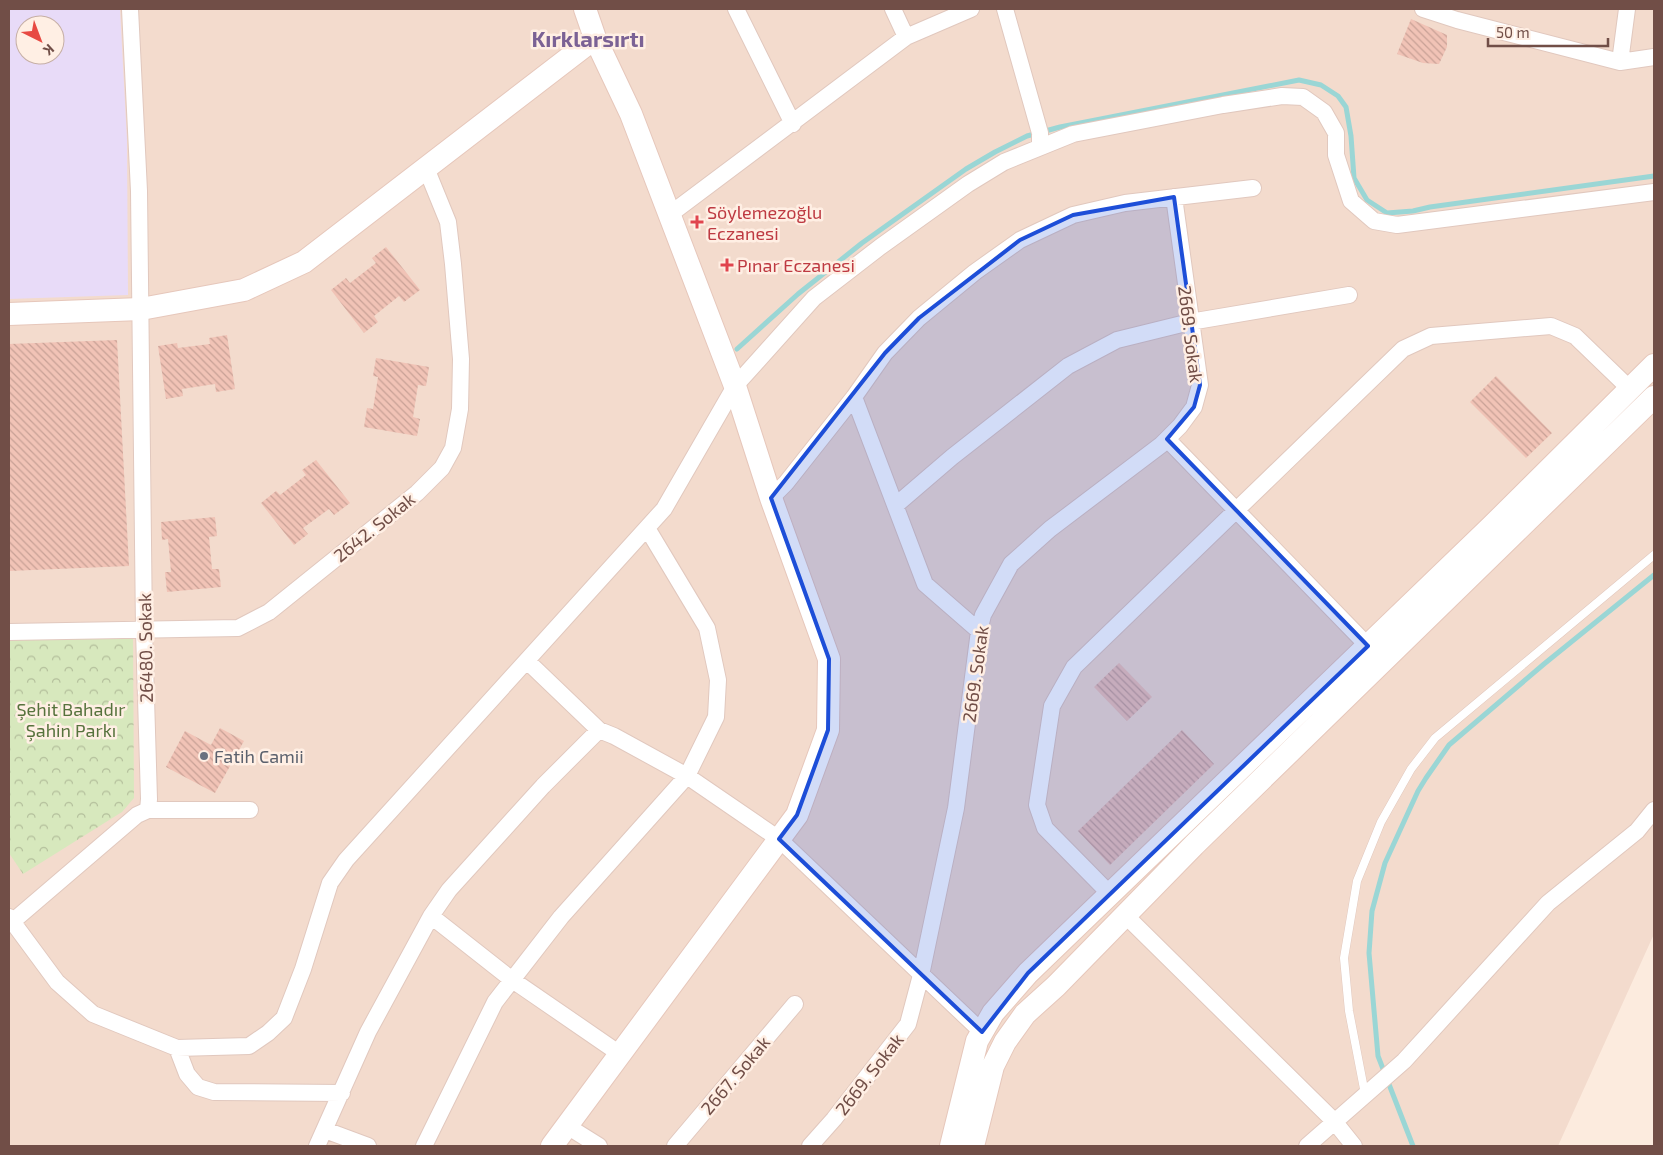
<svg xmlns="http://www.w3.org/2000/svg" width="1663" height="1155" viewBox="0 0 1663 1155" font-family="'Exo 2',sans-serif">
<style>
.residential{fill:#f3dbcd;fill-rule:evenodd}
.education{fill:#e8dbf8;fill-rule:evenodd}
.park{fill:url(#park-crowns)}
.lines{fill:none;stroke-linecap:round;stroke-linejoin:round}
.stream{stroke:#9ad6d5;stroke-width:5}
.building{fill:url(#building-back-hatch)}
.lane-casing{stroke:#e1c8be;stroke-width:9}
.street-casing{stroke:#e1c8be;stroke-width:18}
.secondary-casing{stroke:#e6c7bb;stroke-width:24}
.lane{stroke:#fff;stroke-width:8}
.street{stroke:#fff;stroke-width:16}
.secondary{stroke:#fff;stroke-width:22}
.marked{fill:#1d4ed8;fill-opacity:0.2;stroke:#1d4ed8;stroke-width:4;stroke-linejoin:round}
.health-dot{fill:#e0444e;stroke:#ffefe4;stroke-width:2}
.worship-dot{fill:#6b7280;stroke:#ffefe4;stroke-width:2}
.labels{text-anchor:middle;dominant-baseline:central;stroke-width:5;stroke-linejoin:round;paint-order:stroke}
.health-label{font-size:18px;fill:#be3a42;stroke:#ffefe4;text-anchor:start}
.street-label{font-size:18px;fill:#714e47;stroke:#ffefe4}
.park-label{font-size:18px;fill:#56723c;stroke:#ffefe4}
.worship-label{font-size:18px;fill:#5b616d;stroke:#ffefe4;text-anchor:start}
.district-label{font-size:22px;font-weight:bold;fill:#7b6295;stroke:#ffefe4}
</style>
<defs>
<pattern id="park-crowns" width="20" height="18" patternUnits="userSpaceOnUse" patternTransform="scale(1.25)"><rect width="20" height="18" fill="#d7e8bd"/><path d="M2 6a3 3 0 1 1 6 0M12 15a3 3 0 1 1 6 0" fill="none" stroke="#b3be9b"/></pattern>
<pattern id="building-back-hatch" width="6" height="6" patternUnits="userSpaceOnUse" patternTransform="scale(1.25)"><rect width="6" height="6" fill="#f1c3b6"/><path d="M-1 5l2 2M0 0l6 6M5-1l2 2" fill="none" stroke="#c8a196"/></pattern>
</defs>
<rect width="100%" height="100%" fill="#fcebde"/>
<path class="residential" d="M9,9H1654V934L1558,1146H9ZM25,25H55V55H25Z"/>
<path class="education" d="M9,9H120L127,140L128,295L9,299ZM25,25H55V55H25Z"/>
<path class="park" d="M133,632L134,798L122,812L23,874L9,853V640Z"/>
<g class="lines">
<path class="stream" d="M737,349L798,294L862,243L966,169L995,152L1027,136L1060,127L1299,80L1321,85L1338,96L1346,107L1351,136L1354,178L1367,200L1387,213L1413,211L1430,207L1654,176
M1413,1146L1378,1056L1369,953L1372,911L1385,863L1418,791L1426,778L1449,745L1544,664L1654,575"/>
</g>
<path class="building" d="M1411,19L1447,35V47L1439,64L1423,63L1397,54Z
M386,247L420,290L404,302L399,296L374,316L378,322L364,333L331,290L346,278L350,283L376,263L372,258Z
M227,335L235,389L216,392L215,384L182,389L183,396L166,399L158,346L177,343L178,348L210,344L209,338Z
M117,340L129,566L9,571V344Z
M376,358L429,367L426,386L418,385L413,417L420,419L417,436L364,427L367,408L373,409L378,377L373,376Z
M1496,376L1552,433L1526,458L1470,402Z
M316,460L350,503L334,515L329,509L303,528L308,534L294,545L261,503L276,491L280,495L306,475L302,470Z
M215,517L217,536L209,537L212,569H219L221,587L167,592L165,572H171L168,539L162,540L161,522Z
M1119,663L1152,697L1127,721L1094,687Z
M220,728L244,741L215,793L166,767L185,731L211,745Z
M1182,730L1214,764L1110,865L1078,831Z"/>
<g class="lines">
<g class="lane-casing">
<path id="lane" d="M1365,1094L1349,1011L1344,958L1357,881L1381,822L1411,769L1435,738L1654,555"/>
</g>
<g class="street-casing">
<path id="street" d="M736,9L793,124
M893,9L906,37
M1005,9L1040,133V146
M1423,9L1457,20L1620,62L1654,57
M1620,62L1627,9
M669,215L906,37L971,9
M854,397L925,584L979,631
M1167,439L1368,646
M771,498L786,483L854,397L885,353L919,318L975,272L1020,240L1073,215L1125,203L1253,188
M896,505L952,457L1068,366L1117,340L1190,322L1349,295
M9,632L238,628L269,612L417,493L442,468L453,448L460,409L461,359L453,264L448,222L426,168
M527,661L599,730L614,736L687,776L779,839L982,1032
M148,810H250
M1110,894L1045,828L1037,805L1052,706L1074,667L1403,349L1431,336L1551,326L1575,336L1630,389
M1125,915L1334,1121L1354,1146
M431,916L511,979L620,1054
M9,917L57,982L93,1014L177,1048L249,1046L268,1033L284,1018L303,969L330,883L346,860L664,509L735,386L814,298L880,247L968,184L1004,162L1073,134L1223,105L1282,96L1303,97L1324,112L1336,133V155L1351,201L1374,221L1397,225L1654,192
M12,922L137,815L148,810L149,799L144,630L139,191L130,9
M177,1048L187,1074L198,1087L214,1092L342,1093
M567,1126L599,1146
M325,1130L368,1146
M317,1146L368,1032L431,916L449,890L543,786L599,730
M424,1146L495,1002L561,917L687,776L716,717L718,680L707,628L647,528
M675,1146L795,1004
M810,1146L834,1119L908,1024L921,975L956,808L979,631L983,615L1011,564L1050,529L1161,445L1180,426L1194,407L1200,385L1174,197
M1307,1146L1404,1061L1548,903L1637,831L1654,810"/>
</g>
<g class="secondary-casing">
<path id="secondary" d="M9,314L141,309L244,290L304,262L595,38
M552,1146L797,815L828,730L829,659L771,498L735,386L631,114L595,38L585,9
M951,1146L977,1041L993,1013L1028,973L1491,527L1654,365
M973,1146L993,1066L1005,1042L1025,1014L1056,986L1194,845L1654,397"/>
</g>
<use href="#lane" class="lane"/>
<use href="#street" class="street"/>
<use href="#secondary" class="secondary"/>
</g>
<path class="marked" d="M1174,197L1200,385L1194,407L1167,439L1368,646L1028,973L982,1032L779,839L797,815L828,730L829,659L771,498L885,353L919,318L1020,240L1073,215Z"/>
<g class="health-dot">
<path d="M694.5 214.5h5v5h5v5h-5v5h-5v-5h-5v-5h5z"/>
<path d="M724.5 257.5h5v5h5v5h-5v5h-5v-5h-5v-5h5z"/>
</g>
<circle class="worship-dot" cx="204" cy="756" r="5"/>
<g class="labels">
<g class="health-label">
<text x="707" y="212">Söylemezoğlu<tspan x="707" dy="21">Eczanesi</tspan></text>
<text x="737" y="265">Pınar Eczanesi</text>
</g>
<g class="street-label">
<text transform="translate(1191 334) rotate(83)">2669. Sokak</text>
<text transform="translate(374 527) rotate(-39)">2642. Sokak</text>
<text transform="translate(145 648) rotate(-91)">26480. Sokak</text>
<text transform="translate(975 674) rotate(-82)">2669. Sokak</text>
<text transform="translate(869 1074) rotate(-52)">2669. Sokak</text>
<text transform="translate(735 1075) rotate(-50)">2667. Sokak</text>
</g>
<g class="park-label">
<text x="71" y="709">Şehit Bahadır<tspan x="71" dy="21">Şahin Parkı</tspan></text>
</g>
<g class="worship-label">
<text x="214" y="756">Fatih Camii</text>
</g>
<g class="district-label">
<text x="588" y="38">Kırklarsırtı</text>
</g>
</g>
<rect width="1663" height="1155" fill="none" stroke="#714e47" stroke-width="20"/>
<g transform="translate(40 40) rotate(138)"><circle r="24" fill="#ffefe4" stroke="#c6afa5"/>
<path d="M0-4L9 19L0 12L-9 19Z" fill="#e74942"/>
<text y="-8" font-size="14" font-weight="bold" text-anchor="middle" fill="#714e47">K</text>
</g>
<path d="M1488 38v8h120v-8" fill="none" stroke="#714e47" stroke-width="2.5"/>
<text x="1496" y="38" font-size="15" fill="#714e47" stroke="#ffefe4" stroke-width="4" paint-order="stroke">50 m</text>
</svg>
